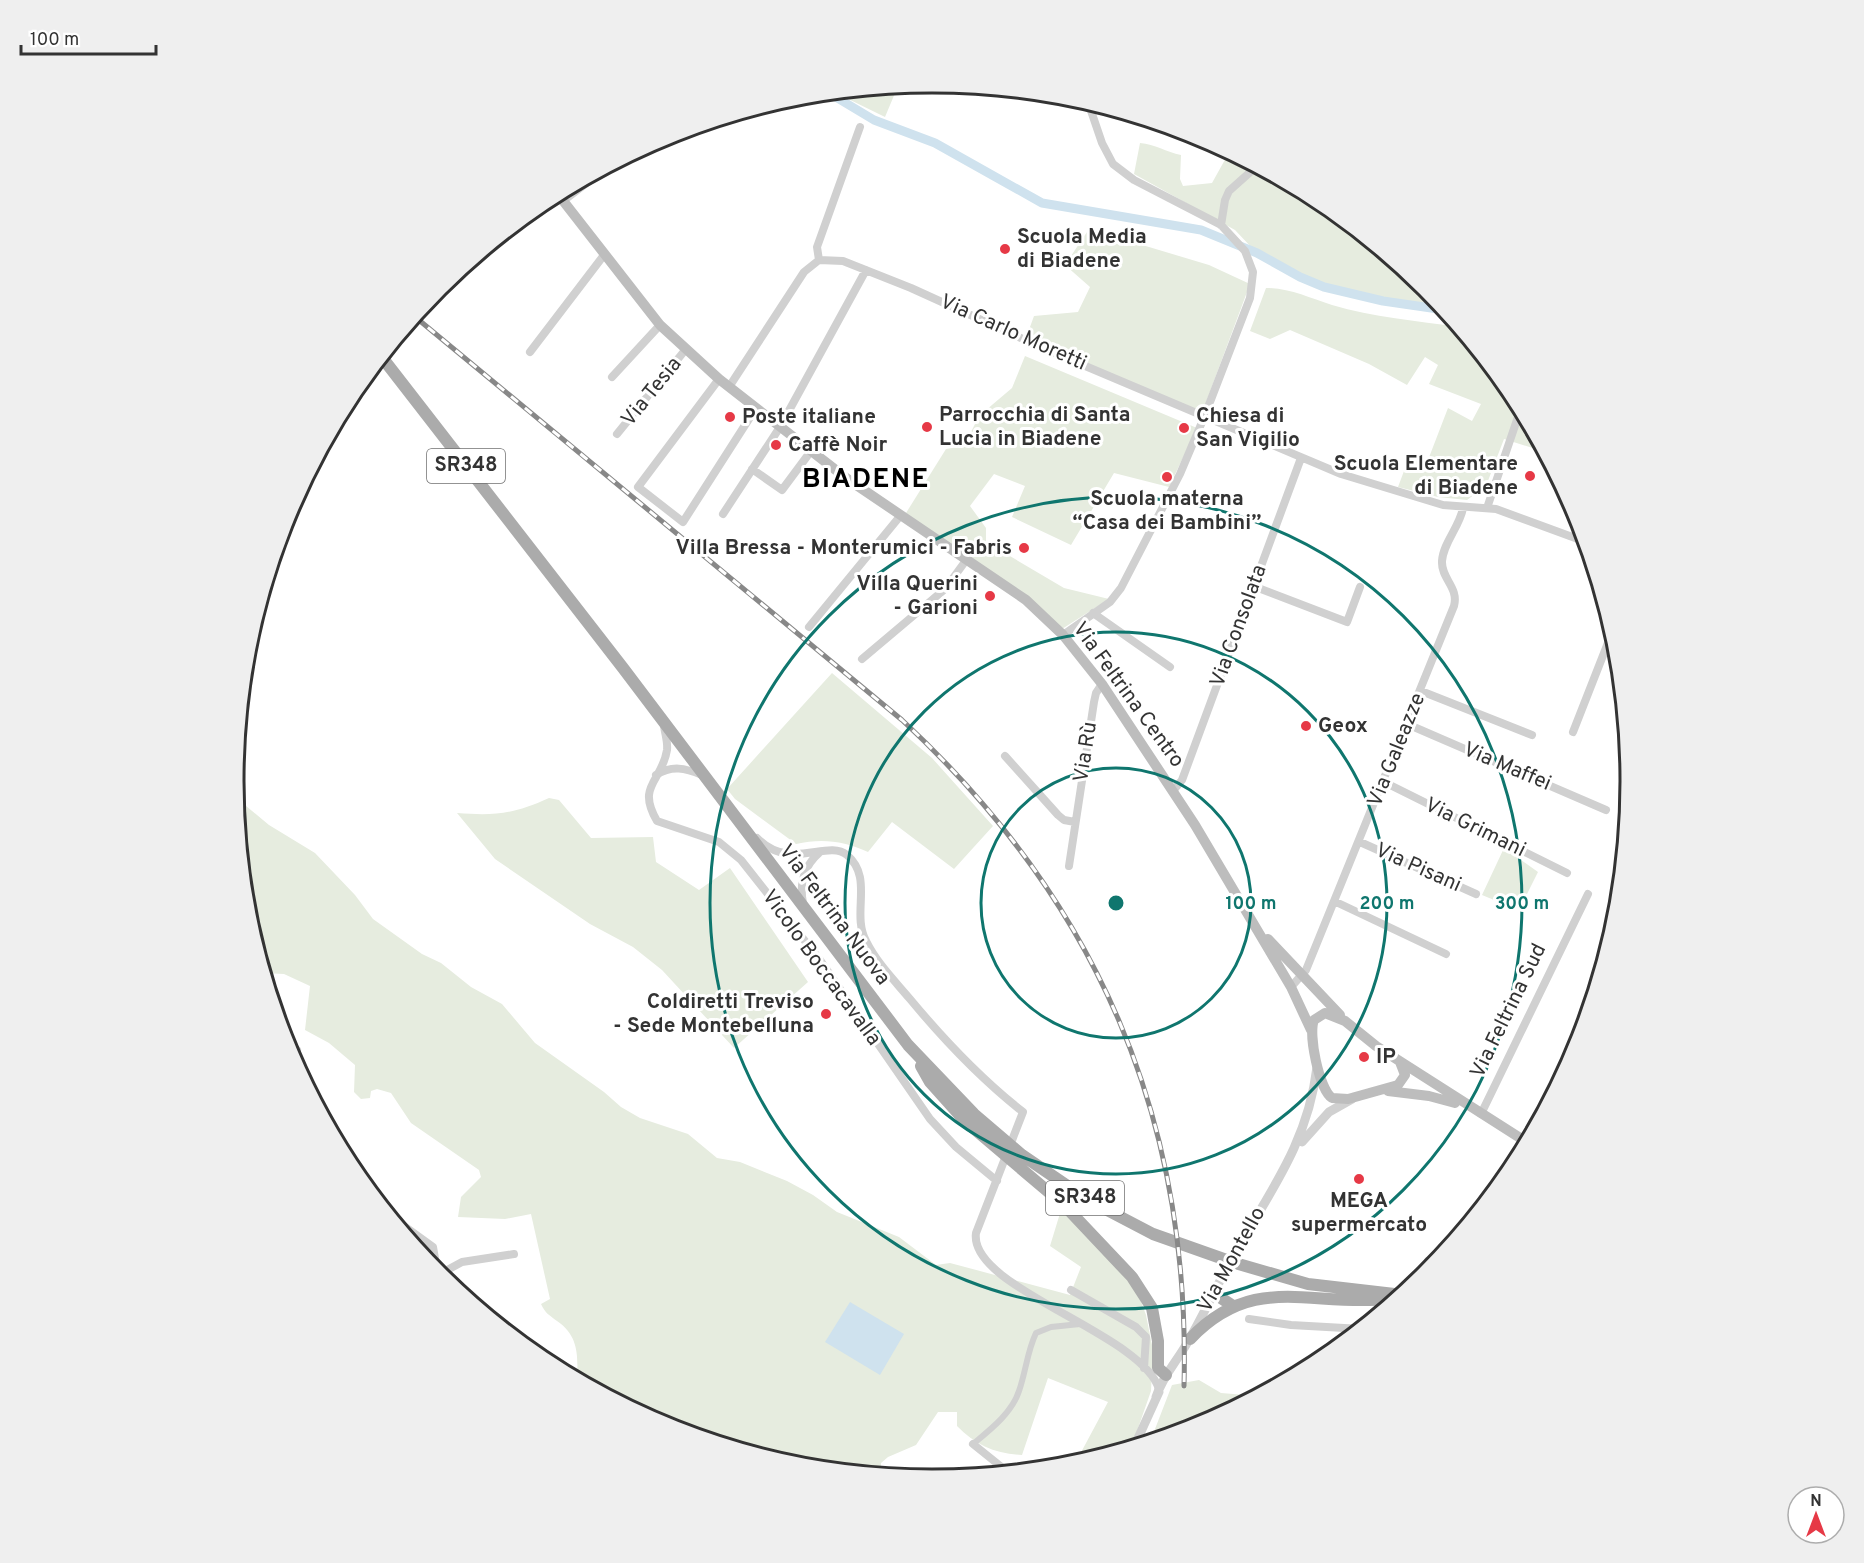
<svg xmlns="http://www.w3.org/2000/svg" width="1864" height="1563" viewBox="0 0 1864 1563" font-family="Overpass,sans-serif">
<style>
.green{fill:#e6ecdf}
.water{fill:#cfe2ee}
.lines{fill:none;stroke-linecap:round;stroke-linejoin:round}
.canal{stroke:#cfe2ee;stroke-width:9}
.pedestrian{stroke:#d0d0d0;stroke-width:6}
.minor{stroke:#d0d0d0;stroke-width:8}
.tertiary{stroke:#d0d0d0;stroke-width:9}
.secondary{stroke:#bdbdbd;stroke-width:10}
.primary{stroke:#ababab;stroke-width:12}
.rail-casing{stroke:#888;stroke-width:5}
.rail{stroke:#fff;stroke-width:3;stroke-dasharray:9;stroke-linecap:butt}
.ring{fill:none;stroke:#0f766e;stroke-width:3}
.poi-dot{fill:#e63946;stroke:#fff;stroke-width:2}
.labels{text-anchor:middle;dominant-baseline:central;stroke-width:6;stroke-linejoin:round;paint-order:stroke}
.shield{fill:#fff;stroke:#707070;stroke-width:1.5}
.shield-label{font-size:20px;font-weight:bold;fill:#333}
.poi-label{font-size:21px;font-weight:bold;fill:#333;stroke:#fff;text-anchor:start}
.street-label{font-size:21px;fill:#333;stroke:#fff}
.district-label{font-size:27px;font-weight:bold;letter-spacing:1.5px;fill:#000;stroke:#fff}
.rim{fill:none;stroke:#333;stroke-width:3}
.centre{fill:#0f766e;stroke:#fff;stroke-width:3}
.ring-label{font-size:18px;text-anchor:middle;font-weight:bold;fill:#0f766e;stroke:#fff;stroke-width:6;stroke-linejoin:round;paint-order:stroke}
</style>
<rect width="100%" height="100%" fill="#fff"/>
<path class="green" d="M898,86L885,117L834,92Z
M1140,143C1155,144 1166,152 1181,155L1180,179L1183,186L1212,183L1227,156L1236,155L1321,201L1426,287L1446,311L1335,292L1297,278L1287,267L1252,248L1235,230L1134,174Z
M1089,229L1209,265L1250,284L1202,413L1026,338L1034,316L1078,312L1090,287L1065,265Z
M1266,288C1290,288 1309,298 1332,305C1373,317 1417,321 1459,327L1513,393L1545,452L1504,439L1486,486L1467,500L1438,497L1398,487L1410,455L1428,460L1448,408L1472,421L1481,404L1429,384L1438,365L1425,357L1407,385L1369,364L1290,330L1270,339L1250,331Z
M1025,356L1197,428L1169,487L1114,473L1071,545L1012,517L1025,486L994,474L970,506L986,528V542L1064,588L1109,599L1062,629L906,513L946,449L964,446L979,416L1012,388Z
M832,673L932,758L993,826L954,869L892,822L868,852C844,841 822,838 796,844L735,799L727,789Z
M234,796L269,825L315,853L355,895L373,919L422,954L441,963L471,987L502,1004L535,1043L604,1092L621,1107L640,1118L688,1134L717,1158L740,1162L787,1181L813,1195L837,1212L899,1237L936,1265L950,1263L1070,1295L1081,1267L1050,1246L1061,1210L1077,1219L1138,1293L1146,1315L1153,1350L1151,1391L1131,1448L1084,1462L1078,1458L1108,1402L1048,1378L1022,1455C996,1454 975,1445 957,1426V1412H938L916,1445L888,1457L881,1463V1475L795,1467L664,1427L577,1380C578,1356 579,1336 557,1321C549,1315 545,1313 541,1304L550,1299L531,1214L505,1219L458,1217L461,1197L481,1177L479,1170L411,1123L391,1093L377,1089L371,1091L370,1098L361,1099L354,1092L355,1065L329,1043L305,1030L310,986L284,974L263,973L246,918Z
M549,798L559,800L591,838L653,837L656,862L699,890L730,868L808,982L734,1048L662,970L633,947L590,924L495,859L457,813C495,816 514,814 549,798Z
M1504,848L1538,872L1522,904L1498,893L1494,900L1482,895Z
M1199,1380L1221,1393L1258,1396L1199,1427L1150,1442L1172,1385Z"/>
<path class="water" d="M850,1302L904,1334L880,1375L825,1342Z"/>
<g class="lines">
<path class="canal" d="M829,93L874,120L935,143L1042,203L1201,230L1257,253L1300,277L1324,287L1383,301L1445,310"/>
<path class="pedestrian" d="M973,1444C990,1430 1012,1413 1019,1391C1026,1371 1027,1352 1036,1333L1051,1327L1080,1324"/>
<path class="minor" d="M563,201L610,165
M1221,225L1225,200L1229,191L1257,166
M819,260L843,261L911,288L1045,349L1341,474L1443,505L1496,509L1586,542
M819,260L817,247L860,127
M530,352L604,255
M612,377L660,325
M719,379L638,487L683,522L756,408
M729,387L804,272L819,260
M617,434L686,349
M752,469L782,490L811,451
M1487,508L1521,408
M723,514L780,427L866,270
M1253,586L1347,622L1360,587
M1093,613L1170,667
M809,627L901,515
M1063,635L1110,602L1121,588L1180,474L1205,415L1250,298L1253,272L1245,251L1221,225L1134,180L1113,164L1102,143L1088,102
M862,659L945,589L967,559
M1421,691L1532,735
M1407,724L1606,810
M664,726C665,734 668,742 667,750C662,782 636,785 657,821L719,842L741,860L820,960L930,1119L956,1147L997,1181
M1573,732L1613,630
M1005,756L1058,815L1064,820L1075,822
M656,775C672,765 685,768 702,775
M1384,782L1567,873
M1173,791L1182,780L1301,458
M757,838C790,872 827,839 847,855C874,878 851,913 866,941C877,963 894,980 910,999C944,1040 981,1079 1023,1112L976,1233C968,1288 1142,1333 1159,1389
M1360,842L1476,894
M1069,866L1094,702L1096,693L1102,684
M1336,902L1446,954
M803,903C799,882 804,866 820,852
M1291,987L1306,970L1454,606C1459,587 1441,579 1442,561C1443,543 1460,526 1463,508
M284,1042L297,1050
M1546,1109L1583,1030
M1481,1114L1588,894
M404,1226L433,1247L438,1276
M1428,1261L1437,1263
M438,1275L462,1262L514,1254
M1071,1290L1136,1327L1146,1337L1144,1368
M1249,1319L1291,1325L1362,1329
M973,1444L1009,1473"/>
<path class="tertiary" d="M1302,1142L1329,1112L1352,1099
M1156,1397C1163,1375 1179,1359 1190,1338C1206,1310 1219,1281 1235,1253C1271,1190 1308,1142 1317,1067
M1134,1447L1159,1392"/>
<path class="secondary" d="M557,193L660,325L719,379L846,478L1026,600L1063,635L1102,684L1195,825L1291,987L1311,1030
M1268,939L1340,1015
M1400,1062L1405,1075L1398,1085L1348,1099L1332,1098C1319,1089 1308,1034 1314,1020L1325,1013L1345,1021L1376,1046L1528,1143
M1388,1091L1429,1096L1455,1103"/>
<path class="primary" d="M381,356L623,668L908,1045L974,1114L1022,1155L1088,1200L1153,1234L1235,1263L1308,1284L1403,1295
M921,1066L930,1082L965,1121L1064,1205L1132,1277L1152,1308L1158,1341V1368L1166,1375
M1214,1289L1218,1296L1233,1306
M1190,1339C1254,1272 1309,1307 1388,1299"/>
<g class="rail-casing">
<path id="rail" d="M414,316L902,720C1098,902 1191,1119 1184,1386"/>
</g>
<use href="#rail" class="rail"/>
</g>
<g class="ring">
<circle cx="1116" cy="903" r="135"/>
<circle cx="1116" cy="903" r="271"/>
<circle cx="1116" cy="903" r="406"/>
</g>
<g class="poi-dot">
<circle cx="1005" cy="249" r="6"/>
<circle cx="730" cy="417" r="6"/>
<circle cx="927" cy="427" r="6"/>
<circle cx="1184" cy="428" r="6"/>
<circle cx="776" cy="445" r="6"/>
<circle cx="1530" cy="476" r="6"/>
<circle cx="1167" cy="477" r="6"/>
<circle cx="1024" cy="548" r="6"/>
<circle cx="990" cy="596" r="6"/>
<circle cx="1306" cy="726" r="6"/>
<circle cx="826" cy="1014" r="6"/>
<circle cx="1364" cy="1057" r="6"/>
<circle cx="1359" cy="1179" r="6"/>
</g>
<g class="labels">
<g class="shield">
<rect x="427" y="449" width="78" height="34" rx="4.5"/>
<rect x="1046" y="1181" width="78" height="34" rx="4.5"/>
</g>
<g class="shield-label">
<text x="466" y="466">SR348</text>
<text x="1085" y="1198">SR348</text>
</g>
<g class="poi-label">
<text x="1017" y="237">Scuola Media<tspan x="1017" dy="24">di Biadene</tspan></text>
<text x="939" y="415">Parrocchia di Santa<tspan x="939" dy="24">Lucia in Biadene</tspan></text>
<text x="1196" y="416">Chiesa di<tspan x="1196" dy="24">San Vigilio</tspan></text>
<text x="742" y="417">Poste italiane</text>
<text x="788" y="445">Caffè Noir</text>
<text x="1518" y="464" text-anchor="end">Scuola Elementare<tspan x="1518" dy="24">di Biadene</tspan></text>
<text x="1167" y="499" text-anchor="middle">Scuola materna<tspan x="1167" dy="24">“Casa dei Bambini”</tspan></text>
<text x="1012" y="548" text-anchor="end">Villa Bressa - Monterumici - Fabris</text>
<text x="978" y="584" text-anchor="end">Villa Querini<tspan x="978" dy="24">- Garioni</tspan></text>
<text x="1318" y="726">Geox</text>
<text x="814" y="1002" text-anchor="end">Coldiretti Treviso<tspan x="814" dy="24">- Sede Montebelluna</tspan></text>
<text x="1376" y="1057">IP</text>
<text x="1359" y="1201" text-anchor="middle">MEGA<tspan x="1359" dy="24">supermercato</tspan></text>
</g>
<g class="street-label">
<text transform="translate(1013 333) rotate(24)">Via Carlo Moretti</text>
<text transform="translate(652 392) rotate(-51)">Via Tesia</text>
<text transform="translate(1239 626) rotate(-70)">Via Consolata</text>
<text transform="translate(1128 695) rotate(54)">Via Feltrina Centro</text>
<text transform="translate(1397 750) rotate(-68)">Via Galeazze</text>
<text transform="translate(1086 752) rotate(-81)">Via Rù</text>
<text transform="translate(1507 767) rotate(23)">Via Maffei</text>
<text transform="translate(1475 828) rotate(26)">Via Grimani</text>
<text transform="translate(1418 868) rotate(24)">Via Pisani</text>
<text transform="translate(834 915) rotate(53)">Via Feltrina Nuova</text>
<text transform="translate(821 968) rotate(54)">Vicolo Boccacavalla</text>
<text transform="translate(1509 1011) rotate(-64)">Via Feltrina Sud</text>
<text transform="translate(1232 1260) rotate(-61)">Via Montello</text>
</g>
<g class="district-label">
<text x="866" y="480">BIADENE</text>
</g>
</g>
<path d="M0 0H1864V1563H0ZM244 781a688 688 0 1 1 1376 0a688 688 0 1 1-1376 0Z" fill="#efefef" fill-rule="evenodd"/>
<path class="rim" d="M244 781a688 688 0 1 1 1376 0a688 688 0 1 1-1376 0Z"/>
<circle cx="1116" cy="903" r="9" class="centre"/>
<g class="ring-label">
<text x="1251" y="909">100 m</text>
<text x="1387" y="909">200 m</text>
<text x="1522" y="909">300 m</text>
</g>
<g transform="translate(1816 1515)"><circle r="28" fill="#ffffff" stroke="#adadad" stroke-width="1.5"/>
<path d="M0-4.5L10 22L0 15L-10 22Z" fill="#e63946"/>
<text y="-9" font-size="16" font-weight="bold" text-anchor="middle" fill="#333333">N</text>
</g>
<path d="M21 45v9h135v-9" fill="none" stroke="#333333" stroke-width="3"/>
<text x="30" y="45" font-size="18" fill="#333333" stroke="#ffffff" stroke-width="4.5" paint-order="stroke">100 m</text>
</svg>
